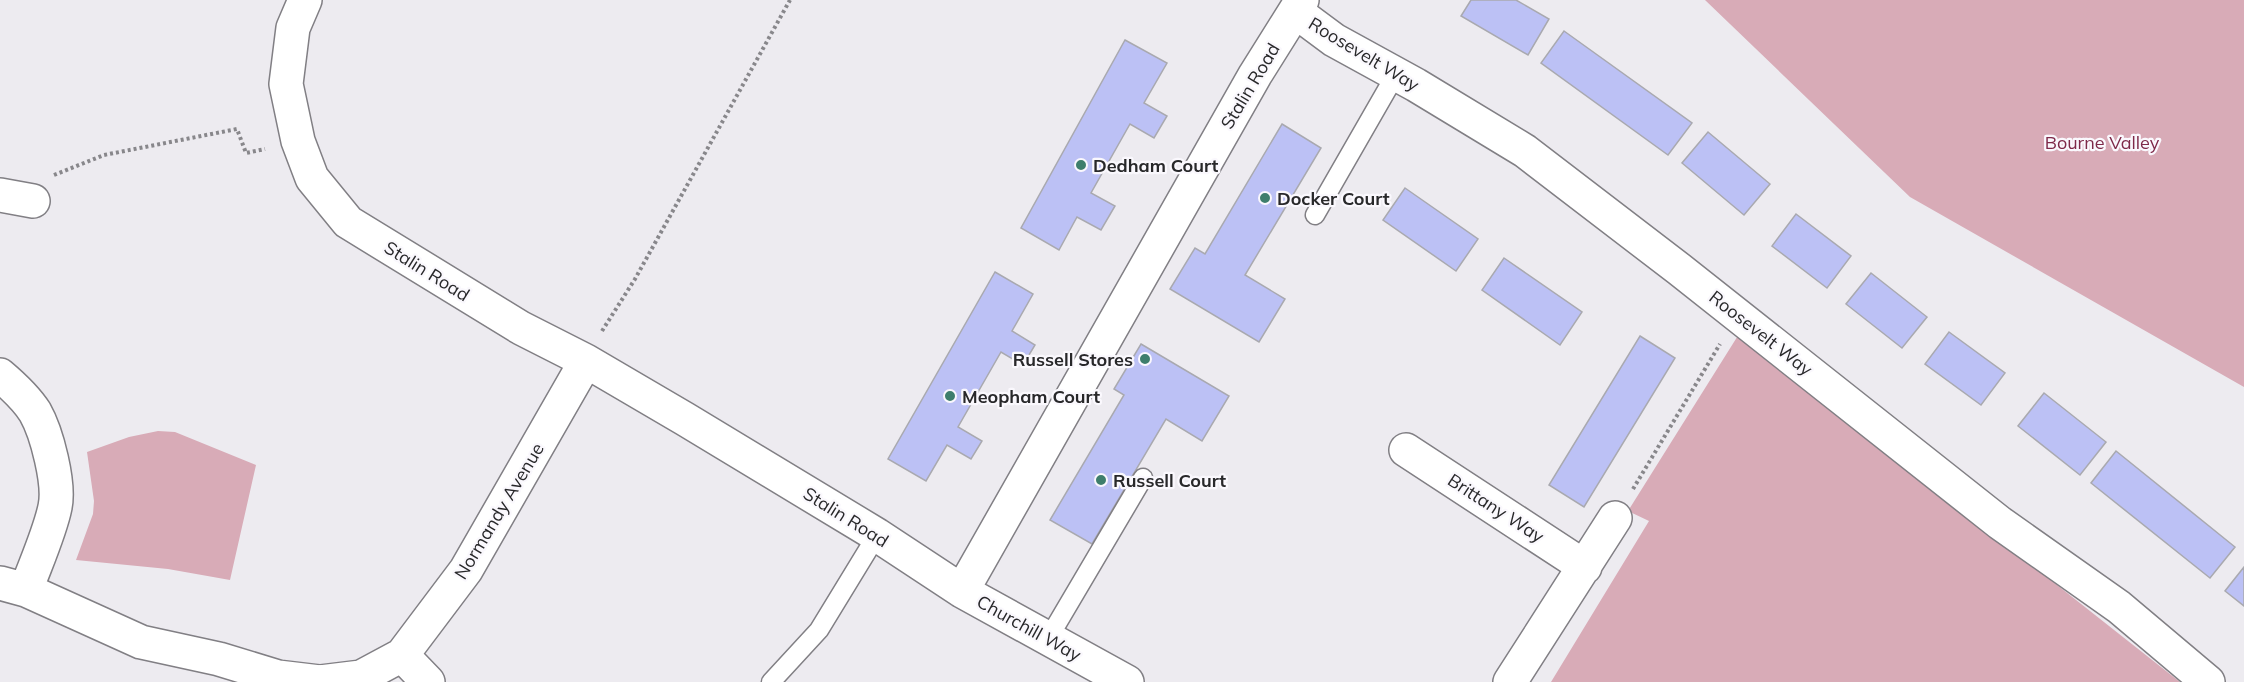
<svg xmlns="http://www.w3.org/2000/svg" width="2244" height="682" viewBox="0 0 2244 682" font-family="Mulish,sans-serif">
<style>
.green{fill:#d8abb7}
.building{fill:#bcc1f5;stroke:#a9a9af;stroke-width:1.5}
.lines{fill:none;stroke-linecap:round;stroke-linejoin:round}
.service-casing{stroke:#817f84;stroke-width:21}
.minor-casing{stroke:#817f84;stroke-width:36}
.path{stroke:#88878b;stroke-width:4;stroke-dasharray:3 3;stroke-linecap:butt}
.service{stroke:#fff;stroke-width:18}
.minor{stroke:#fff;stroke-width:33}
.poi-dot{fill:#3e7e6c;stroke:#faf8fd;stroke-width:2}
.labels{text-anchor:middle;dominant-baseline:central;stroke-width:4.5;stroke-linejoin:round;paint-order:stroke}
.street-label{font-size:18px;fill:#28282a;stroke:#faf8fd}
.park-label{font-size:18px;fill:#7e2949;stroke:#faf8fd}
.poi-label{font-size:18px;font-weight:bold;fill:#28282a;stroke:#faf8fd;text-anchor:start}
</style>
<rect width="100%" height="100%" fill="#edebf0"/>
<path class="green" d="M1705,0H2244V387L1910,197Z
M1739,334L2180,682H1551L1649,521L1628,511Z
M158,431L175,432L256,465L230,580L168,569L76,560L93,514L94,501L87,452L129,437Z"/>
<path class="building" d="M1471,0H1516L1549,19L1528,55L1461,16Z
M1564,31L1692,123L1668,155L1541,63Z
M1125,40L1167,63L1144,103L1167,116L1154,138L1130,124L1091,193L1115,206L1101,230L1077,217L1059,250L1021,228Z
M1282,124L1321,148L1245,275L1285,299L1259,342L1170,289L1195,248L1205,254Z
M1708,132L1770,184L1744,215L1682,163Z
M1405,188L1478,239L1456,271L1383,220Z
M1796,214L1851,256L1827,288L1772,246Z
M1504,258L1582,312L1560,345L1482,290Z
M995,272L1033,294L1012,331L1035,345L1023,365L1001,352L958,427L982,441L971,459L947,445L926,481L888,459Z
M1871,273L1927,317L1902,348L1846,304Z
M1949,332L2005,373L1981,405L1925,364Z
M1640,336L1675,358L1584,507L1549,485Z
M1141,344L1229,396L1202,441L1166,419L1092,544L1050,520L1124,395L1114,389Z
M2044,393L2106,442L2080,475L2018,426Z
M2116,451L2235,547L2210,578L2091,483Z
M2244,567V606L2225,591Z"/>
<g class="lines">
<g class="service-casing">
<path id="service" d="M1315,215L1396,74
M1048,639L1143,478
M771,682L819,630L877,535"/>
</g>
<g class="minor-casing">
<path id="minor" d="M305,0L293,28L286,84L298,141L312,178L348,222L521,328L586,361L685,419L877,535L962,591L1127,682
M1295,11L1334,40L1416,85L1525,151L1679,269L2000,523L2119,607L2208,682
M0,195L33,201
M0,375C13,386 26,398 35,412C47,433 60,484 55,507C50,532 35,565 26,590
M1406,450L1585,567
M0,583L26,590L141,642L219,659L278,677L320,682L361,677L402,655L466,570L586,361
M962,591L1255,75L1302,0
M402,655L428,682
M1510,682L1615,518"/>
</g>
<path class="path" d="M54,175L104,155L237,129L246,153L265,149
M602,331L635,279L790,0
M1633,489L1720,344"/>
<use href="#service" class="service"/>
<use href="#minor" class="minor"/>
</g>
<g class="poi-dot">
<circle cx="1081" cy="165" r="6"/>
<circle cx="1265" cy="198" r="6"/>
<circle cx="1145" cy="359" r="6"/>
<circle cx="950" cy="396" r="6"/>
<circle cx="1101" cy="480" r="6"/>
</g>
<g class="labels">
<g class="street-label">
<text transform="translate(1364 54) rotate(31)">Roosevelt Way</text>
<text transform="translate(1250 86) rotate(-59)">Stalin Road</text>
<text transform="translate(427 271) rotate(32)">Stalin Road</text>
<text transform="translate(1761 333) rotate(38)">Roosevelt Way</text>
<text transform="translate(1496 508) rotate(33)">Brittany Way</text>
<text transform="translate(499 511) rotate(-59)">Normandy Avenue</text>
<text transform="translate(846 517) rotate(32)">Stalin Road</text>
<text transform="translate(1029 628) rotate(29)">Churchill Way</text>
</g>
<g class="park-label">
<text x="2102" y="142">Bourne Valley</text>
</g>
<g class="poi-label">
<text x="1093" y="165">Dedham Court</text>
<text x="1277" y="198">Docker Court</text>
<text x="1133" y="359" text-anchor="end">Russell Stores</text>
<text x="962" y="396">Meopham Court</text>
<text x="1113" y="480">Russell Court</text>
</g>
</g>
</svg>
